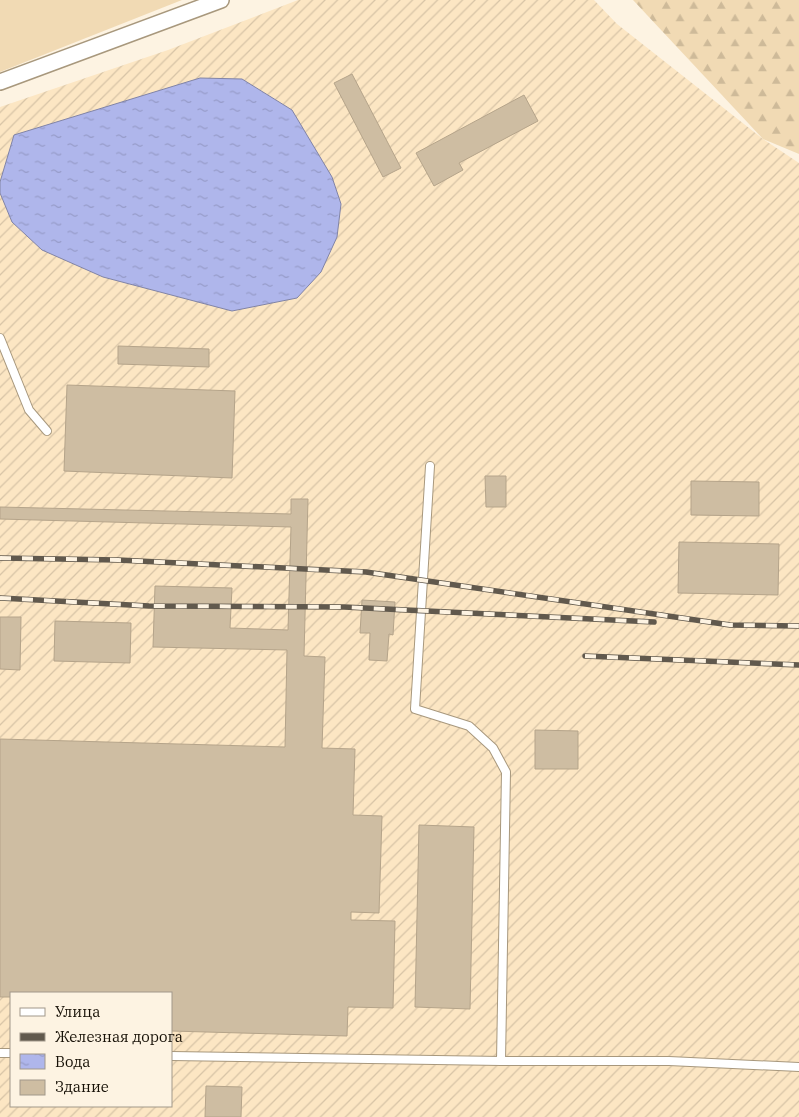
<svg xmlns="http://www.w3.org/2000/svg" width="799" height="1117" viewBox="0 0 799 1117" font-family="'IBM Plex Serif',serif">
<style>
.industrial{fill:url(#industrial-furrows);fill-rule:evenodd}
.grass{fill:#f1dab4}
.forest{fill:url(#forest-firs)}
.water{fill:url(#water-ripples);stroke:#8184a6}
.building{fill:#cebda2;stroke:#b5a48a}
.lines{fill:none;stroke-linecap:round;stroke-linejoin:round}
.service-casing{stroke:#a8987d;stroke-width:10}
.minor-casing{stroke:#a8987d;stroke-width:18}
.service{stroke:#fff;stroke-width:8}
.minor{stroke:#fff;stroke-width:15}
.rail-casing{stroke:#61594d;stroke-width:5.5}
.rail{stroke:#fdf3e2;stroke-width:4;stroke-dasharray:11;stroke-linecap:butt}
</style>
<defs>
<pattern id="industrial-furrows" width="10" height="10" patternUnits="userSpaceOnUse" patternTransform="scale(1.25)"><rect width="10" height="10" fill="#fce6c3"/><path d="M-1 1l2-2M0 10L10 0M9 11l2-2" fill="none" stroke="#d7c4a6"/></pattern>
<pattern id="forest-firs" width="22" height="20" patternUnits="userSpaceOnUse" patternTransform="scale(1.25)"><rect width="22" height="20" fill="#f1dab4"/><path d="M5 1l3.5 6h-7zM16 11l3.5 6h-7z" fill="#ceba99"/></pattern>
<pattern id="water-ripples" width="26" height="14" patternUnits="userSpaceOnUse" patternTransform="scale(1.25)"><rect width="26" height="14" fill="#afb6eb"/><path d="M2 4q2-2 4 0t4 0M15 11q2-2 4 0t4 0" fill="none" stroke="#969bc8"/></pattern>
</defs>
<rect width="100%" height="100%" fill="#fdf3e2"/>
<path class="industrial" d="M298,0H594L617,24L763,139L799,163V1117H0V107L168,50ZM11,993H171V1106H11Z"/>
<path class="grass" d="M0,0H182L0,72Z"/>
<path class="forest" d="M633,0H799V154L763,139Z"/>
<path class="water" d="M200,78L242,79L292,110L332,177L341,204L337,237L321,272L297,298L232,311L103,277L42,250L12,222L0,193V182L14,135Z"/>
<path class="building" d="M352,74L401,168L383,177L334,83Z
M524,95L538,121L459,163L463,170L434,186L416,153Z
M118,346L209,349V367L118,364Z
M67,385L235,391L232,478L64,471Z
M485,476H506V507H486Z
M691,481L759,482V516L691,515Z
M291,499H308L304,656L325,657L322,748L355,749L353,815L382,816L379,913L351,912V920L395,921L393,1008L348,1007L347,1036L171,1031V993H11V997H0V739L285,747L287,650L153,647L155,586L232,588L230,628L288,630L291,527L0,519V507L291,514Z
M679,542L779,544L778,595L678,593Z
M362,600L395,602L393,635L389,634L387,661L369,660L370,633H360Z
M0,617H21L20,670L0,669Z
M55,621L131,623L130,663L54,661Z
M535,730L578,731V769H535Z
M419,825L474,827L470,1009L415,1007Z
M206,1086L242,1087L241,1117H205Z"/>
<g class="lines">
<g class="service-casing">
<path id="service" d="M0,338L29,410L47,431
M430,466L415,709L469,726L493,748L506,772L501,1061H669L799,1067
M0,1053H11
M171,1056L501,1061"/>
</g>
<g class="minor-casing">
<path id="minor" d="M0,82L221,0"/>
</g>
<use href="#service" class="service"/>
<use href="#minor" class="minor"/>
<g class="rail-casing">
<path id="rail" d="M0,558L118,560L366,572L730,625L799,626
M0,598L149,606L344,607L654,622
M585,656L799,665"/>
</g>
<use href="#rail" class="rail"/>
</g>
<rect x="10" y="992" width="162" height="115" fill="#fdf3e2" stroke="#a1988a"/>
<rect x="20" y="1008" width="25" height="8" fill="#ffffff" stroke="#a1988a"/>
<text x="55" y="1017" font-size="15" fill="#161006">Улица</text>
<rect x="20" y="1033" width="25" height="8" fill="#61594d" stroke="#a1988a"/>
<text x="55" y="1042" font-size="15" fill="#161006">Железная дорога</text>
<rect x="20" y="1054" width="25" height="15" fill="url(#water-ripples)" stroke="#a1988a"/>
<text x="55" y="1067" font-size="15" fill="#161006">Вода</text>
<rect x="20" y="1080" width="25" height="15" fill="#cebda2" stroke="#a1988a"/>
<text x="55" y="1092" font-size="15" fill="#161006">Здание</text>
</svg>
